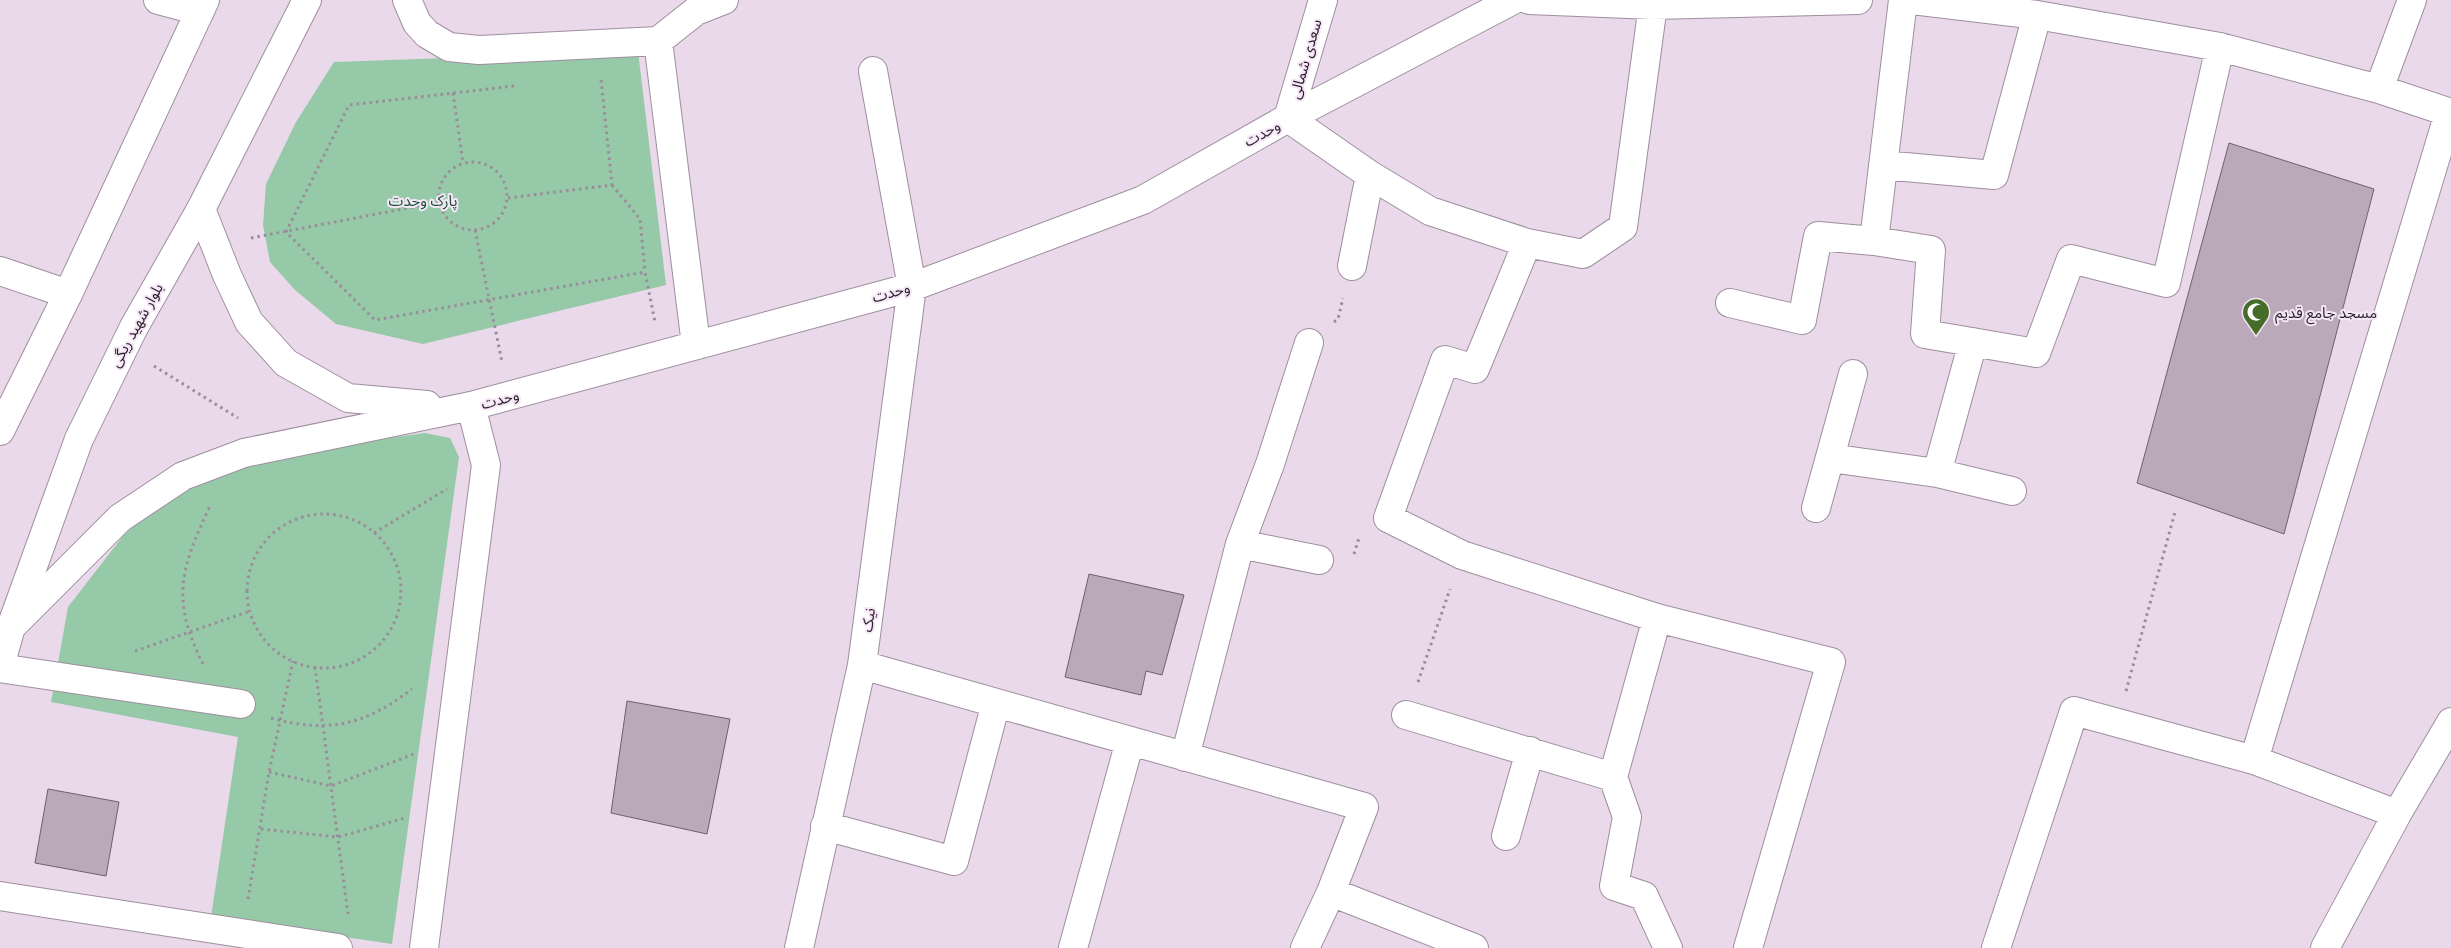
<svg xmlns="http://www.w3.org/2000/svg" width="2451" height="948" viewBox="0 0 2451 948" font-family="'Public Sans','Noto Sans Arabic',sans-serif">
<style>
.green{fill:#96c9a7}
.building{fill:#b9a9ba;stroke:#6f6070}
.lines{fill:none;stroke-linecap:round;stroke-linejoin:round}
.minor-casing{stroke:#9e8e9f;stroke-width:30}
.major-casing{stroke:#9e8e9f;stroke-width:30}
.path{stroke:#9a8d9b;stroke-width:3;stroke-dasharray:2.5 4;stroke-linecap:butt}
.minor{stroke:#fff;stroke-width:28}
.major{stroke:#fff;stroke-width:28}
.labels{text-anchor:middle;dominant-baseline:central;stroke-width:4;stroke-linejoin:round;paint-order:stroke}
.street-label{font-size:15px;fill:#241e25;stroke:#f7e6f8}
.park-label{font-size:15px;fill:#10522f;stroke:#f7e6f8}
.poi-label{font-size:15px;fill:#241e25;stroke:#f7e6f8;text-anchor:start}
</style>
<rect width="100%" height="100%" fill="#ead9eb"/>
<path class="green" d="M638,51L666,285L423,344L336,324L295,290L270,262L263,225L266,184L296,122L334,62Z
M425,433L450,438L459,457L392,944L211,917L238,737L51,702L68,607L123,536L174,490L247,461L321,447Z"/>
<path class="building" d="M2229,143L2374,189L2284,534L2137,483Z
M1089,574L1184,595L1162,675L1146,671L1141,695L1065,677Z
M627,701L730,719L707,834L611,813Z
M48,789L119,802L106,876L35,863Z"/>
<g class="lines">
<g class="minor-casing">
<path id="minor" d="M158,0L200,11
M407,0L417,23L427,34L449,47L479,50L658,41L696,345
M1529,0L1653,5L1858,0
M1912,0L2037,15L2220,47L2379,89L2451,113
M658,41L696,11L724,0
M2379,89L2412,0
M1288,118L1370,175L1430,211L1527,243L1583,254L1623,227L1653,5
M1288,118L1323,0
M1883,165L1994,175L2037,15
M201,209L227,275L249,322L286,363L348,398L427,405
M1874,241L1903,0
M1527,243L1475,369L1445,360L1388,518L1462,555L1657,618L1831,662L1748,948
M1352,266L1370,175
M0,271L68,294
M1730,303L1802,320L1818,236L1874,241L1931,250L1925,334L2036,353L2071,259L2166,283L2220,47
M1830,458L1937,473L2012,491
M1937,473L1973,342
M1816,508L1853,374
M1240,544L1319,560
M1657,618L1613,777L1627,817L1614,886L1644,896L1668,948
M11,627L120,518L183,476L244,453L471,406L912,287L1143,200L1288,118L1513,0
M862,665L1364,807L1331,892L1305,948
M0,668L241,704
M1406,715L1613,777
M1185,757L1240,544L1270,464L1309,343
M2254,760L2449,113
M825,826L954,861L996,703
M1506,836L1530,751
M1331,892L1474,948
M0,896L338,948
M424,948L486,465L471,406
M799,948L862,665L912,287L873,71
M1073,948L1130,741
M1996,948L2074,711L2254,760L2397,814
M2325,948L2397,814L2451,722"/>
</g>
<g class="major-casing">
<path id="major" d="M0,431L68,294L205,0
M0,666L11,627L79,439L134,327L201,209L307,0"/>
</g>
<path class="path" d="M514,86L349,105L286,232L375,320L645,272L655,322
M453,93L463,163
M439 196a34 34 0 1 1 68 0a34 34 0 1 1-68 0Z
M612,185L640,219L645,272
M508,198L612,185L601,79
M475,230L502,362
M251,238L439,202
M1334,322L1338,319L1343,298
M154,366L238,418
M247 591a77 77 0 1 1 154 0a77 77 0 1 1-154 0Z
M374,533L447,489
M1354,554L1359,538
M135,651L250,611
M203,664C170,599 181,567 211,504
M315,667L348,914
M1418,682L1450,589
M2126,691L2175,512
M271,718C328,734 365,725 412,689
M269,772L331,786L414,754
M261,829L338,837L405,818
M248,899L269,772L293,661"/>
<use href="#minor" class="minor"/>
<use href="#major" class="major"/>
</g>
<defs>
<g id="mosque-pin" transform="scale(1.4375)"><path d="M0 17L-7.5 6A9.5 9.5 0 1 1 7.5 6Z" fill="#456d29" stroke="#f7e6f8"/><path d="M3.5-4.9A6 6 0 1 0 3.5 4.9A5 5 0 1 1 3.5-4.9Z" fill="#fff"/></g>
</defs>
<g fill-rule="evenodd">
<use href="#mosque-pin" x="2256" y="312"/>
</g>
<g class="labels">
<g class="street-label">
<text transform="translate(1305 59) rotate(-74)">سعدی شمالی</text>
<text transform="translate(1262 133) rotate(-29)">وحدت</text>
<text transform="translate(891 292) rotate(-16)">وحدت</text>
<text transform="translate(136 325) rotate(-61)">بلوار شهید ریگی</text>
<text transform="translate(500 399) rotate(-15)">وحدت</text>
<text transform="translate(868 620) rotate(-82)">نیک</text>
</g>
<g class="park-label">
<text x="423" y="200">پارک وحدت</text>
</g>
<g class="poi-label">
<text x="2275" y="312">مسجد جامع قدیم</text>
</g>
</g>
</svg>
